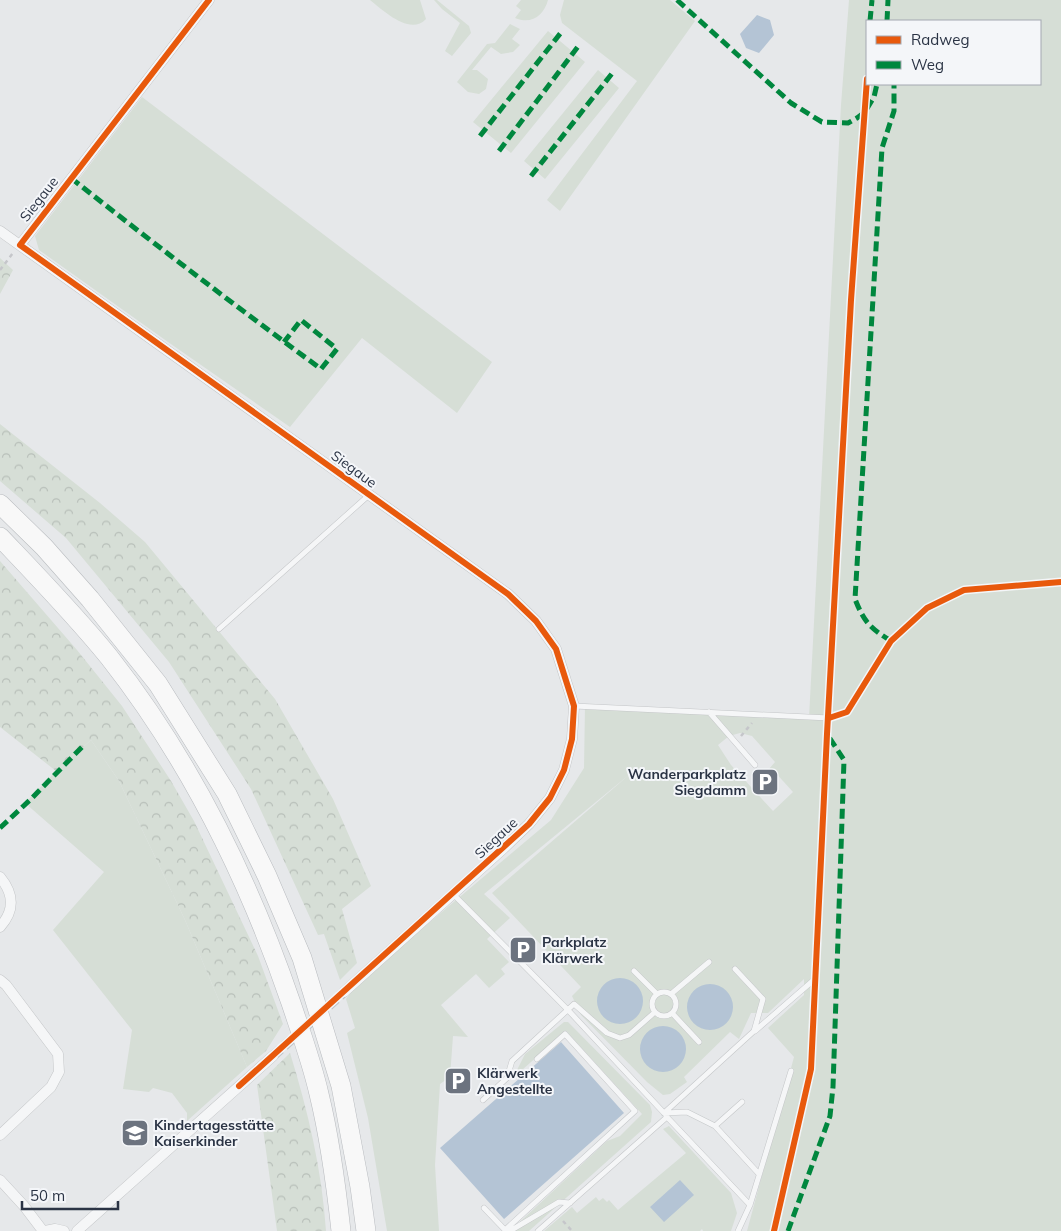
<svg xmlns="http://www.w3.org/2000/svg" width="1061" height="1231" viewBox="0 0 1061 1231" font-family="Mulish,sans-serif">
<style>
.green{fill:#d6ded6;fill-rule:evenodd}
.forest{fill:url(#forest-crowns)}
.water{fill:#b4c4d5}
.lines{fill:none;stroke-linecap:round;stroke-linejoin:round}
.street-tunnel{stroke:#c1c4c9;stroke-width:10;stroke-dasharray:10 5;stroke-linecap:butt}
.lane-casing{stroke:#c4c6c8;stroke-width:6}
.street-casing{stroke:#c4c6c8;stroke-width:11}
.highway-casing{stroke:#b8bbbf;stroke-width:20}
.path{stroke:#c5c6ca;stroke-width:2.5;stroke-dasharray:4 4;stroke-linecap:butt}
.lane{stroke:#f5f6f7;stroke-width:5}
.street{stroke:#f5f6f7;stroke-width:10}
.highway{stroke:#f8f8f8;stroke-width:19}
.quiet{stroke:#00873e;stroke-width:5;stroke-dasharray:10 5;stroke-linecap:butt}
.cycleway-casing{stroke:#f4f6f9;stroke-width:9}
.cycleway{stroke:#e8590c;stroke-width:6}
.labels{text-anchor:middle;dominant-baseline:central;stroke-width:4;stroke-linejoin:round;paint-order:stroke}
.street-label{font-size:14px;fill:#2b3445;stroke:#f4f6f9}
.poi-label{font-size:14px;font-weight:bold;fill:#2b3445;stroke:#f4f6f9;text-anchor:start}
</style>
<defs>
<pattern id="forest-crowns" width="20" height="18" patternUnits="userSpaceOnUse" patternTransform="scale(1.25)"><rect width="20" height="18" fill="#d6ded6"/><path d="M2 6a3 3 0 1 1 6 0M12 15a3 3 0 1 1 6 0" fill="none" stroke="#b8bfb9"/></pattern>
</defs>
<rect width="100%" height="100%" fill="#e6e8ea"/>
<path class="green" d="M370,0H420L426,19C410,36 384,11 370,0Z
M434,0H437L469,26L471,33L452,56L445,51L460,23L442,9Z
M521,0H548C544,15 532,25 515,18L521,10L516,6Z
M564,0H670L695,21L560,211L547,200L637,81L562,23L560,15Z
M849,0H1061V1231H747L794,1057L768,1028L804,995V979L768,1013H751L739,1039L730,1032L684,1077L687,1082L670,1094L663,1095L647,1082L581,1015L572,996L581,987L492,893L630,774L484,894L510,918L487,939L509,962L501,969L505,974L489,988L476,974L441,1005L468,1037L453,1036L450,1077L440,1084L435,1165L439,1231H387L368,1118L347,1033L355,1028L346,999L359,982L551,820L584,768L585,706L809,718L841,105ZM867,21H1040V84H867ZM740,733L752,736L775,762L769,769L771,771L773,770L793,792L773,811L731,765L718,745L729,736Z
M510,24L520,29L512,39L520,45L513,52L501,54L491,47L472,70H477L488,79L486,89L479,94L468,92L457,82L487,44L495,43Z
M548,31L585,62L511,153L473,122Z
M598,70L619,88L545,179L524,161Z
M142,97L492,362L457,413L362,338L290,427L168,342L39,250L35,236Z
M91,740L119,781L185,920L247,1067L187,1121V1113L172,1093L153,1088L149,1092L123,1089L132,1030L53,930L104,872L25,803L56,771Z
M564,1022H568L650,1105L652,1112L651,1122L529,1231H510L607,1141L620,1136L642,1114L566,1031L513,1078L525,1054Z
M669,1126L731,1193L737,1213L731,1231H703L702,1229L700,1231H544L572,1207L577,1213L596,1197L599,1201L603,1198L607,1202L609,1200L618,1210L686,1153L663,1129Z"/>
<path class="forest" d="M0,258L13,270L0,294Z
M0,424L100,503L145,542L275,699L333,799L371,886L342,909L357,963L340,980L324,934L318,935L251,789L169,662L66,538L0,481Z
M0,561L77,650L122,706L171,781L194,821L258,956L283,1024L266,1051L247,1067L185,920L119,781L91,740L56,771L0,727Z
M290,1053C308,1111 322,1170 326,1231H277L257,1085Z"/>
<path class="water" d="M757,15L770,20L774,35L759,53L746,48L740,34Z
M597 1001a23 23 0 1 1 46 0a23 23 0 1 1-46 0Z
M687 1007a23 23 0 1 1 46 0a23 23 0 1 1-46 0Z
M640 1049a23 23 0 1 1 46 0a23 23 0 1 1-46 0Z
M561,1042L624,1113L504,1219L440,1148Z
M680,1180L694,1195L664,1222L650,1207Z"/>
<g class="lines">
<path class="street-tunnel" d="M273,1056L344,992"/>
<g class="lane-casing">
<path id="lane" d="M219,629L369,495
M574,706L829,718
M709,712L755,765
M453,894L568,1010L664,1113L754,1031L763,999L735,969
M634,971L657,994
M652 1004a12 12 0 1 1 24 0a12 12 0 1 1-24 0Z
M671,994L709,962
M672,1013L699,1042
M755,1031L816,978
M483,1100L507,1078L512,1061L574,1004L607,1033L620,1038L629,1035L655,1012
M664,1113L687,1112L715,1126L759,1174
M666,1116L750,1205
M715,1126L742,1102
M484,1208L506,1231
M505,1230L635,1111L565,1034L537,1059
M510,1231L559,1202L570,1203
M538,1231L667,1117
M738,1231L750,1205L791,1071"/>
</g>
<g class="street-casing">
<path id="street" d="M0,231L508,594L536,621L556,649L574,706L572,739L564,770L550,798L529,824L504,848L344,992
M20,245L209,0
M0,877C14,894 15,910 0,927
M0,980L6,985L58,1054L59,1072L51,1087L0,1135
M0,1180L24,1206L43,1231
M45,1231L55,1229L64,1231
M77,1231L273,1056"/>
</g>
<g class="highway-casing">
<path id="highway" d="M0,504L44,547L90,599L158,684L227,794L267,876L302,958L341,1086L360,1187L366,1231
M0,537C37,576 75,615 109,657C190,760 249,880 291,1003C301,1033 312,1063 319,1094C330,1139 336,1185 341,1231"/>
</g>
<path class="path" d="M0,270L13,253
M741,736L752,723
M563,1221L572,1231"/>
<use href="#lane" class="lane"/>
<use href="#street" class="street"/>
<use href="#highway" class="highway"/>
<path class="quiet" d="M677,0L791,103L822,122L848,123L857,118L865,112L874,97L877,84
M870,21L872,0
M887,21L888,0
M480,136L563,30
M499,151L580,44
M531,176L614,71
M71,178C153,243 237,307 321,369L337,349L301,320L284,342
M891,641C870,628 864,622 855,599L882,148L894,111V84
M0,828L31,799L84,745
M788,1231L830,1116L833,1087L844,760L827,734"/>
<g class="cycleway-casing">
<path id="cycleway" d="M209,0L20,245L508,594L536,621L556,649L574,706L572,739L564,770L550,798L529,824L239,1086
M829,718L847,712L891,641L927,608L964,590L1061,582
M774,1231L811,1069L827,734L851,300L867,79"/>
</g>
<use href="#cycleway" class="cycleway"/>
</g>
<defs>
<g id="parking-square" transform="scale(1.4375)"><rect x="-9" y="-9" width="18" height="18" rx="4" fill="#6c737f" stroke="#f4f6f9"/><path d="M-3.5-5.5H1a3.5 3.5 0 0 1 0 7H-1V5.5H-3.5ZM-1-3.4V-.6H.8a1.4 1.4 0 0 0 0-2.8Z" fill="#fff"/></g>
<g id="school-square" transform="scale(1.4375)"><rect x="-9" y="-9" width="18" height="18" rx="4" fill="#6c737f" stroke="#f4f6f9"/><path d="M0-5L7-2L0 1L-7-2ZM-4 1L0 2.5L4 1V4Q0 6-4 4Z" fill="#fff"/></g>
</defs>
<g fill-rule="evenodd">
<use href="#parking-square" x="765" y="782"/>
<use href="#parking-square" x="523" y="950"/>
<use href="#parking-square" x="458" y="1081"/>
<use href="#school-square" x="135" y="1133"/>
</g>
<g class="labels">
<g class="street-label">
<text transform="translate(39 199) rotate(-52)">Siegaue</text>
<text transform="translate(354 469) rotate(36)">Siegaue</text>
<text transform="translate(496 838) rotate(-43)">Siegaue</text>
</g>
<g class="poi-label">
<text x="746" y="774" text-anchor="end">Wanderparkplatz<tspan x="746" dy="16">Siegdamm</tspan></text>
<text x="542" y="942">Parkplatz<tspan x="542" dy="16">Klärwerk</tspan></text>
<text x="477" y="1073">Klärwerk<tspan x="477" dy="16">Angestellte</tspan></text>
<text x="154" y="1125">Kindertagesstätte<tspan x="154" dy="16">Kaiserkinder</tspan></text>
</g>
</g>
<rect x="866" y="20" width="175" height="65" fill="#f4f6f9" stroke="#a4a8b1"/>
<rect x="876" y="36" width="25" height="8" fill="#e8590c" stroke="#a4a8b1"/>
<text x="911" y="45" font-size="15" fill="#2b3445">Radweg</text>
<rect x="876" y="61" width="25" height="8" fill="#00873e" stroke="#a4a8b1"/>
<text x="911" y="70" font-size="15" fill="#2b3445">Weg</text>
<path d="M22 1201v8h96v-8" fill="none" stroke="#2b3445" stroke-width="2.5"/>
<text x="30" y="1201" font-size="15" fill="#2b3445" stroke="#f4f6f9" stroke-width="4" paint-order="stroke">50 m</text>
</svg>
